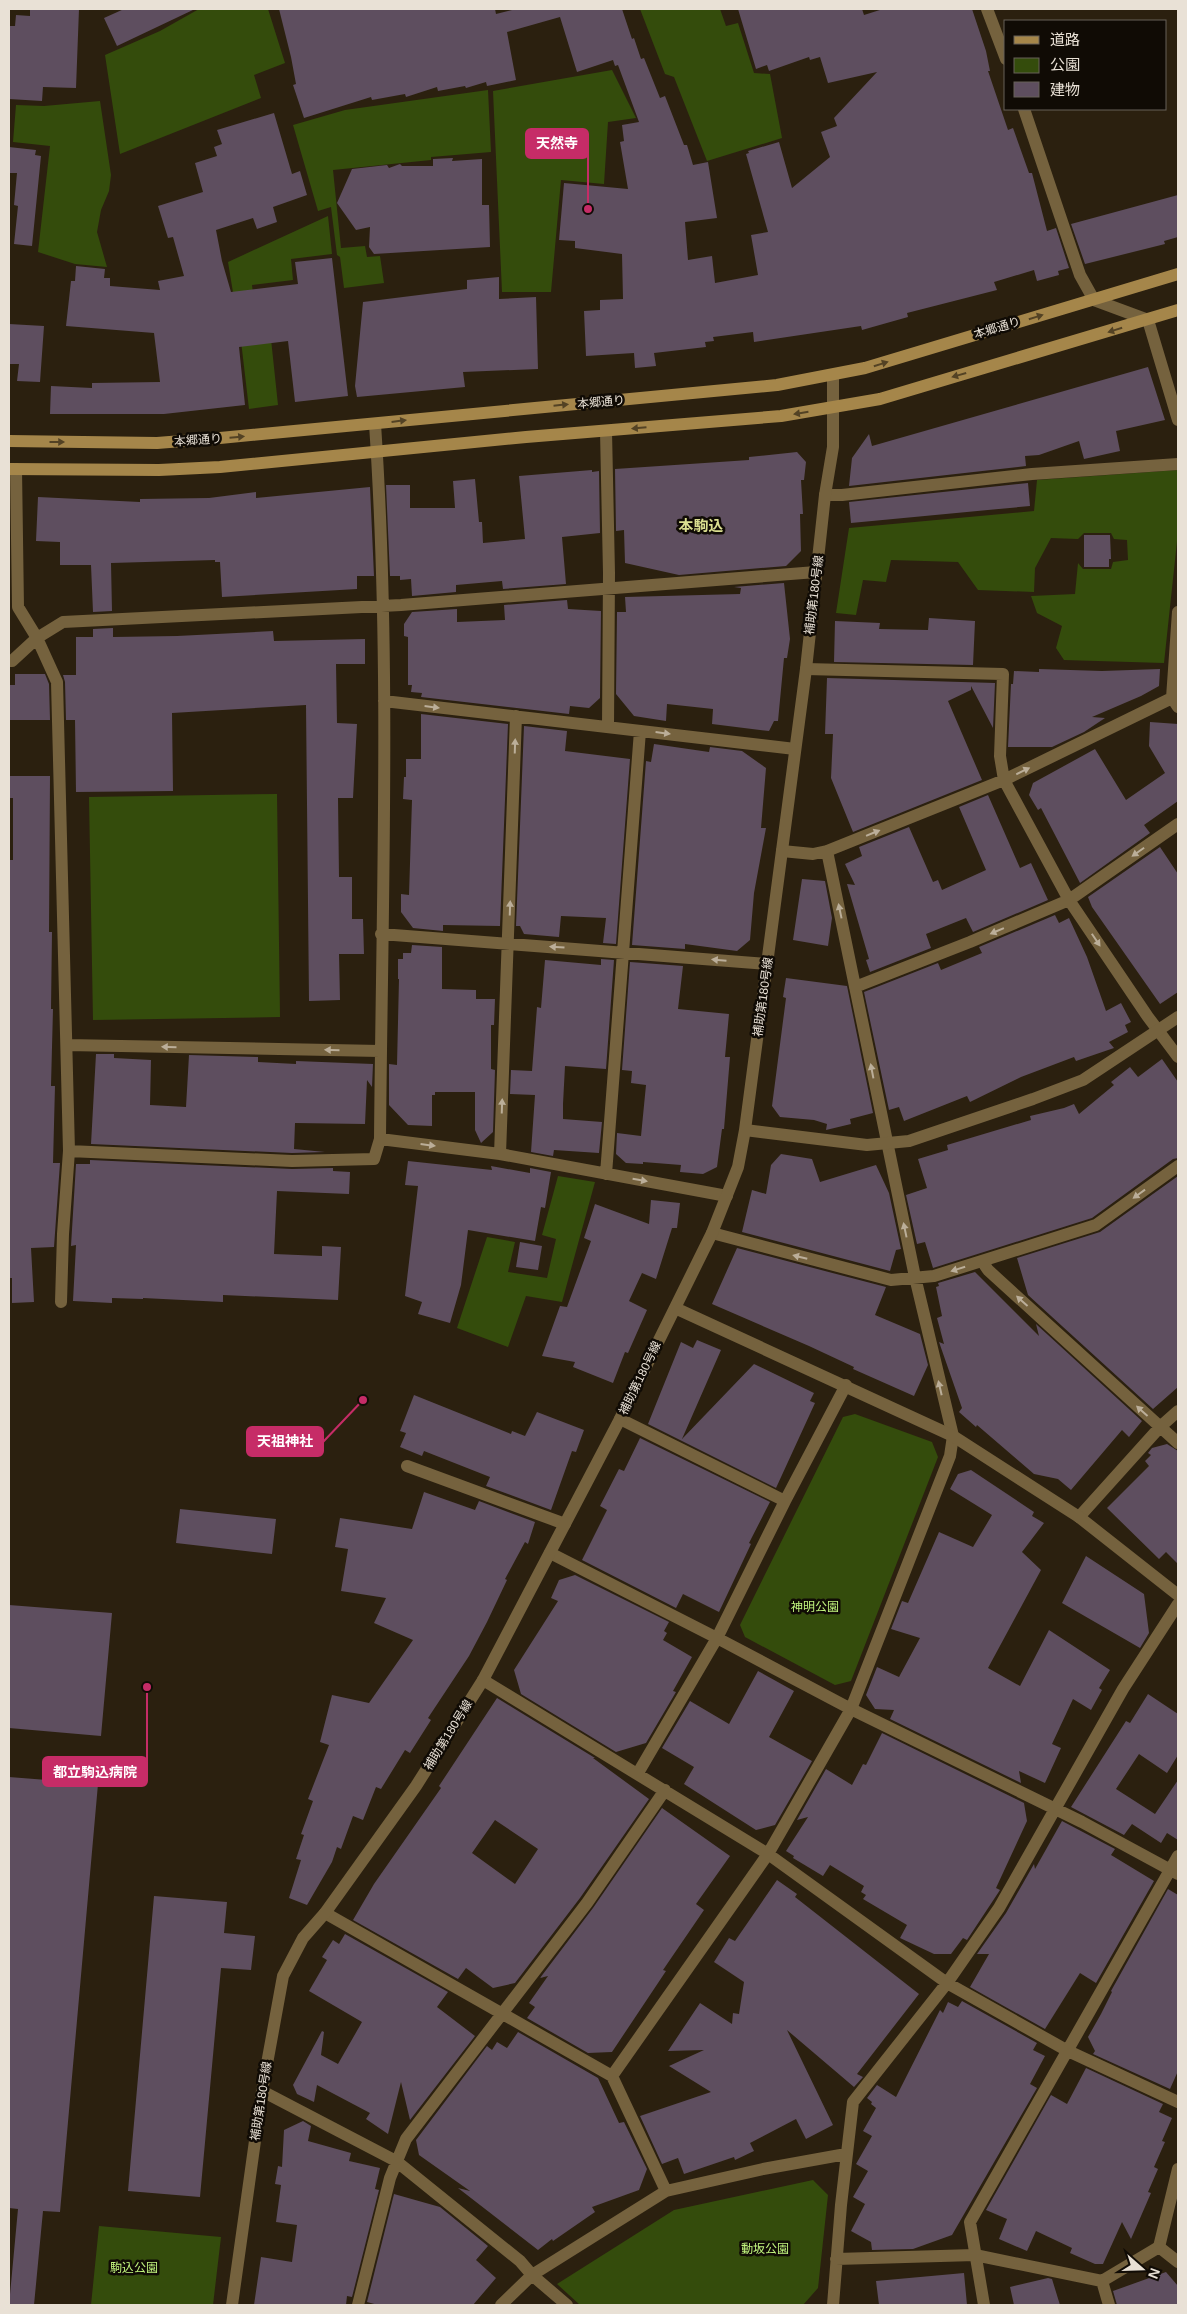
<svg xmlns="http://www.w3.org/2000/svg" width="1187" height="2314" viewBox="0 0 1187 2314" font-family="Helvetica,'Noto Sans JP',sans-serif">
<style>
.green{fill:#344c0c}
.building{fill:#5e4e5f;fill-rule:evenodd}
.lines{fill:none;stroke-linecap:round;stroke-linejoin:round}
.pedestrian{stroke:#75623e;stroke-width:12}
.minor{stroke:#75623e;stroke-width:12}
.tertiary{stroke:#75623e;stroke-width:12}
.secondary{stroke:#a5864a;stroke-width:12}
.oneway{fill:#534224}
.oneway2{fill:#bbae99}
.labels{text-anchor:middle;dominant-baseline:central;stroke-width:5;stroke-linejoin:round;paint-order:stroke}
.street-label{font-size:12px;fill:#e9e1d6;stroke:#100b05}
.park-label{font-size:12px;fill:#c1f47e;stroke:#100b05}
.quarter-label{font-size:15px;font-weight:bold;fill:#dade90;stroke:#100b05}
.leader{fill:none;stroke:#c62c67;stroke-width:2}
.callout-dot{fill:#c62c67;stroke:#100b05;stroke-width:2}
.callout{fill:#c62c67;stroke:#c62c67;stroke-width:2}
.callout-label{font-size:14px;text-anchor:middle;font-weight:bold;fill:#fff}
</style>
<rect width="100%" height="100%" fill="#2b200f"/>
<path class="green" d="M199,9H268L285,63L254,75L261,98L120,154L105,55L160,31Z
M640,9H720L726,26L738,23L754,73L770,74L782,138L707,161L674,77L665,74Z
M612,70L636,118L608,122L604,184L561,180L551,292H502L493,91Z
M488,90L491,152L431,157V160L333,170L341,248L365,246L367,257L380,256L384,283L344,288L340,257L337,255L331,207L318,211L293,125L345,110Z
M100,101L111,175L109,191L101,210L97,232L107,267L75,264L38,252L50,146L13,142L16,105L44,106Z
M328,216L332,254L291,259L293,280L252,285L258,339H271L278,405L249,409L241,341L228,262Z
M1178,470V532L1164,663L1064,660L1056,648L1062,626L1037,613L1031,596L1075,594L1078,563L1083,569H1111L1113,562L1128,560L1127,540L1114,539L1111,533H1084L1078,539L1051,538L1035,568L1034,592L978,590L958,562L891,560L886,582L863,580L856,615L836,613L849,528L1034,511L1037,480Z
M277,794L280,1017L93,1020L89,797Z
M558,1176L595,1182L562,1302L526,1296L508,1347L457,1328L487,1237L515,1242L508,1272L547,1278L556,1239L542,1235Z
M855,1414L932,1442L938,1457L851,1681L835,1685L745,1637L740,1625L843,1417Z
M813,2180L828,2195L818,2288L803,2305H580L557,2284L674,2210Z
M99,2226L221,2237L213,2305H91Z"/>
<path class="building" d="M30,9H79L76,88L43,87L42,101L9,99V26H15L16,15L30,16Z
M124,9H195L117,46L104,18Z
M279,9H495L496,14L516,9H622L632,39L634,38L641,59L644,58L660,98L665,96L684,145H687L693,165L708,162L717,218L685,222L688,260L712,256L715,283L758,275L751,235L768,232L746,154L749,153L748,151L779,142L792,188L830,157L821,132L837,126L834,118L877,72L828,83L820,57L810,60L809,57L769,71L767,65L756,69L738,9H862L864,15L883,9H972L986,51L990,71H988L1008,130L1013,128L1029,173H1032L1047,231L1056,228L1069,268L1058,271L1059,275L1037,281L1034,270L994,282L997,290L907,313L908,317L862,330L861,326L754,342L753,332L713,337L714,341L705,342L706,347L654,353L656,366L635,368L634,353L586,356L584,311L600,310V300L623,299L622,254L575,248V241L559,240L564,183L628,189L620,142L624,141L622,125L639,122L618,65L615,66L613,60L577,72L560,17L507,32L516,80L487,86L486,82L466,88L465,86L438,91L437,87L406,97L405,94L372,100L371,97L304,118L293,85L296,84L291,57Z
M274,113L292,174L300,171L307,195L273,207L277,222L257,229L253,218L216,230L222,261L231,292L298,284L295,262L332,258L348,396L295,402L288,341L239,347L245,405L164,414H50L51,386L92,388V383L160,382L154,333L66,326L71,281H75L76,266L105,269L104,278H110V286L160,290L158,281L184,276L173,237L168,238L158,206L203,192L195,163L217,156L214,147L222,144L217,130Z
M9,147L36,150L35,155L41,156L32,246L14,244L18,206L14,205L17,173H9Z
M453,158L452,161L482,159V205H489L490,247L374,254L369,247L370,227L356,230L337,203L352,169L387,165L389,168L400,164L402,166H433V159Z
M1178,195V237L1164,241L1165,244L1085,264L1071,224Z
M499,277V299L536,297L538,369L463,372L465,387L357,397L355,386L363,302L467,289V280Z
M9,324L44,326L40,382L17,381L19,364H9Z
M1148,367L1165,420L1116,431L1120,451L1084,459L1079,441L1039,455L1025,456L1026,466L849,486L852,458L869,434L872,446Z
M797,452L806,462L804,480H801L803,514H800L801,551L786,566L679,575L625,563L624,530L616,531L615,469L749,460V457Z
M592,470V472L599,471L600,533L562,537L566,584L503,589L502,581L456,585V592L412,596L411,579L400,580V576H390L386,485H410V508H455L453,481L475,479L479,522H482L483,543L525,539L519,476Z
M1028,483L1030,506L851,523L849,502Z
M370,487L374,576H357V589L222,597L220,562H215V560L111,563L112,611L93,612L91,565H60V542L36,541L38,497L140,502V499L209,498L256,492V498Z
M1084,535H1110L1111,559H1109V567H1084Z
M784,583L790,639L787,658H784L778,721H774L769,731L712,724L713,709L667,704L666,721L634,716L616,694L617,612H626L625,597L740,594L741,588L734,587Z
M567,600L568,609L601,611L600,698L589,708L570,706L569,714L421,697L422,693L411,692L412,685H408V637L404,636V624L412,612L457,609V622L505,620L504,605Z
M929,618L975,621L973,665L834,662L835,621L880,623L879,629L928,630Z
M113,628V637L177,636L273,631L274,641L365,639V664H336L337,723L357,724L353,798H338L339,877H352V919H363L364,954H339L340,1000L309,1001L306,705L172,713L173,791L76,792L75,720H66L65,682L63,675H76V637H93V629Z
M1039,669L1102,671L1160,669L1159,686L1141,696L1092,717L1105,718L1084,732L1052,747H1008L1011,684H1013L1014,671L1039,672Z
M15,674H45L49,684L50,720H9V685H15Z
M827,678L995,683L993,728L971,686V690L948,701L982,780L853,832L831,778L833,734H825Z
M421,714L508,724L500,926L443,925V931L413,928L401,912V894L409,895L412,800L403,799L404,777H406V759H421Z
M1150,722L1178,724V801L1144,825L1150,833L1080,883L1041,808L1038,810L1029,795L1033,783L1095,749L1126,800L1165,773L1149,746Z
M524,726L567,731L565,751L630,759L616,944L603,943L606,918L561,916L559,937L524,934L520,926H516Z
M654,744L709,752L710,747L742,751L766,768L761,828H766L754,893L750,940L737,951L685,944V949L632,945L646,761L651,762Z
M9,776H50L49,932H52L51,1009H53L51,1086H55L53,1163H60L54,1247L31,1248L34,1302L12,1303V1278H9V860H13V798H9Z
M988,795L1020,868L1031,863L1048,900L973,932L966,918L926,934L931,948L870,972L866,960L869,959L847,884L855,885L845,864L862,856L859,847L909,827L933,882L938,880L942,890L986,870L959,807Z
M1160,847L1178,874V992L1160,1004L1092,907L1088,897Z
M802,879L825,881L832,918L828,946L793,940Z
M1055,915L1059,923L1069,918L1087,957L1106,1011L1121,1003L1131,1022L1125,1025L1128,1032L1109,1042L1114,1048L1076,1061L1074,1057L1021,1077L970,1102L967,1096L904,1121L899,1107L889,1110L864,992L938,963L941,970L982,953L979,947Z
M412,945L442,947V989L476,990V999H495L494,1025H491V1069L495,1070L493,1132L481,1143L475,1130V1092H435V1095H432V1126L408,1125L389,1105V1064L397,1065L399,979H398V959H403V953H411Z
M601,959L614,960L606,1069L565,1066L563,1104V1119L602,1122L599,1153L554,1150L553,1156L531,1152L535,1095L510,1094L511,1070L532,1071L537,1007L541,1008L545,960L601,965Z
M630,962L683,966L678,1009L729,1014L725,1057H730L724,1129H722L717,1167L703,1174L680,1172L681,1165L643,1162V1164L626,1163L616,1154L617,1133L641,1136L646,1085L631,1083L632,1071L622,1070Z
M786,978L847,986L873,1113L850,1119L851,1124L826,1130L827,1124L814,1120L780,1117L772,1106L786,998L783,997Z
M96,1054H114V1058L151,1060L150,1105L186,1107L189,1055L258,1057V1062L296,1064V1061L373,1064L372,1087L367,1080L365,1124L295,1123L294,1149L325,1152L292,1153L91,1144Z
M1162,1059L1178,1082V1158L1173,1159L1092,1218L933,1268L925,1242L917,1244L906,1195L927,1188L918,1159L948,1150L947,1145L1031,1120L1030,1116L1064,1108L1074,1104L1079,1114L1114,1085L1111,1082L1130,1067L1138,1077Z
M781,1154L812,1159L820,1182L876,1165L889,1193L901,1249L896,1250L890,1271L742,1232L752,1190L766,1194L771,1165Z
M90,1160L292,1169L333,1168V1171L350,1172L349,1194L277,1191L274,1254L322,1256V1246L341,1247L338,1300L223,1295V1302L143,1298V1299L112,1298V1303L73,1301L76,1245L71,1246L76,1164H90Z
M408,1161L492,1170L491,1166L530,1173V1168L551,1172L545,1208L541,1207L535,1241L468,1230L461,1285L450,1323L418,1314L422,1302L405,1296L418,1186L405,1185Z
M1178,1176V1387L1153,1409L1028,1295L1017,1258L1100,1232Z
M651,1200L680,1203L677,1228H672L656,1279L642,1273L629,1301L647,1310L628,1353L625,1352L613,1383L573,1367L575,1362L542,1356L560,1306L567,1307L591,1241L584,1238L595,1204L649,1224Z
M520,1242L542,1246L538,1270L516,1267Z
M737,1248L886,1287L875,1315L920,1334L928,1365L914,1396L853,1369L854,1367L809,1346L712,1304Z
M975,1272L1039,1336L1036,1324L1142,1421L1129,1437L1122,1430L1071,1490L1058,1479L1034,1474L977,1425L976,1427L959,1412L962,1408L939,1342L944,1344L937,1318L942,1316L936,1287L939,1286L938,1283Z
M697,1340L721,1350L682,1439L754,1364L814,1393L810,1401L815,1403L776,1488L648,1424L681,1342L693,1348Z
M414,1395L511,1434L512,1431L525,1436L537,1412L584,1430L576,1452L572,1451L551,1510L486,1486L490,1477L424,1451L422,1456L400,1447L406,1433L400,1431Z
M640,1438L770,1502L749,1543L751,1544L719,1612L683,1594L676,1608L582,1560L607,1510L600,1506L619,1469L624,1471Z
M1167,1444L1178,1451V1564L1166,1552L1159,1559L1107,1508L1149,1466L1145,1461L1151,1455L1148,1453L1152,1448Z
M971,1470L1034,1512L1032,1516L1044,1523L1022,1552L1041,1570L988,1668L1020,1686L1049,1630L1110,1670L1099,1688L1102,1690L1091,1710L1073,1699L1052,1744L1061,1748L1045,1783L1019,1771L1021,1783L890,1719L894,1710L875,1709L866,1695L877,1667L899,1677L920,1638L891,1629L902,1601L908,1603L939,1532L973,1547L992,1515L950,1489L958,1474Z
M424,1492L475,1510L479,1501L535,1522L528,1544L525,1542L505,1579L507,1580L487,1622L469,1656L428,1718L431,1720L410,1753L405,1750L381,1789L376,1787L363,1820L353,1816L341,1849L337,1847L332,1862L307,1905L289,1898L301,1860L296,1859L304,1835L301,1834L313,1801L308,1799L329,1745L320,1742L332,1695L369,1703L413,1640L374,1623L386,1598L341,1591L348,1549L335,1547L340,1518L412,1529Z
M180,1509L276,1519L272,1554L176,1543Z
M1086,1556L1144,1594L1149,1633L1140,1648L1062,1603Z
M575,1575L669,1622L664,1631L667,1633L663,1640L692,1657L673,1691L676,1692L646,1743L616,1752L521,1694L514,1670L558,1601L551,1598L559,1580Z
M9,1605L112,1613L101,1736L9,1728Z
M758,1671L794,1691L769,1737L812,1761L775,1825L756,1830L684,1784L694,1767L662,1748L690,1701L729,1724Z
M1148,1694L1178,1714V1755L1167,1773L1139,1754L1116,1789L1155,1814L1178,1780V1840L1167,1833L1161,1843L1132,1824L1124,1835L1071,1807L1126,1721L1130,1723Z
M497,1698L595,1758H593L649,1799L580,1898L515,1983L493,1988L466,1968L458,1979L353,1920L374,1884L441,1788L439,1786ZM495,1820L538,1849L515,1884L472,1853Z
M882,1733L1024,1803L1027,1821L996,1888L1000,1890L967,1940L963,1938L951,1954H934L900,1938L907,1925L863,1899L866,1895L861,1892L864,1886L830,1865L823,1876L793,1858L794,1856L786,1851L808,1817L797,1820L826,1769L852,1785L863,1764L866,1765Z
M9,1777L98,1784L60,2212L43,2211L34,2305H9L18,2209L9,2208Z
M662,1808L730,1856L696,1904L704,1910L663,1970L666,1971L612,2052L588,2053L527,2018L535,2007L529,2003L548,1976L540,1978L593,1908Z
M1062,1821L1115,1849L1111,1855L1154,1881L1096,1983L1080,1973L1045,2029L970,1987L989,1954H977L1006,1913L1034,1864L1035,1869Z
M777,1880L797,1894L795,1897L919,1994L857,2074L863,2077L854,2087L787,2030L833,2125L806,2139L796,2119L750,2143L754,2151L735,2160L734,2157L684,2174L678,2158L662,2164L640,2116L711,2092L669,2066L704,2050L668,2051L700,2003L732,2024L733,2013L739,2014L744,1982L714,1962L729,1938L735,1941Z
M1168,1889L1178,1895V2071L1170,2089L1093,2054L1095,2051L1088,2037L1101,2014L1112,1992L1111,1991Z
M154,1896L227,1902L224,1933L255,1936L251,1970L221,1968L200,2197L128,2191Z
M345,1934L448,1992L437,2007L475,2036L410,2120L401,2082L388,2134L366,2119L370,2113L317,2085L314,2102L297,2094L293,2085L322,2031L324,2032L321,2055L338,2064L362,2022L309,1991L327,1960L322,1957L333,1940L339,1944Z
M962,2001L1037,2043L1033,2050L1045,2056L1030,2084L1037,2088L952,2235L913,2249L872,2250L871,2242L851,2231L865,2204L853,2197L868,2171L856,2164L872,2136L863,2131L876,2108L871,2104L872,2102L867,2098L877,2085L896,2097L940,2010L943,2013L948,2002L958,2007Z
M518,2032L598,2078L619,2123L624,2122L647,2169L639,2190L592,2207L595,2212L553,2241L552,2239L538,2250L458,2188L470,2191L419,2155L416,2140L487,2046L492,2050L497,2042L507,2048Z
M1086,2068L1163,2104L1159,2112L1172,2118L1162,2141L1165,2142L1154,2167L1158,2169L1148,2192L1151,2193L1131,2239L1122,2222L1103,2264H1095L1070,2253L1072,2248L1036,2231L1027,2251L999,2239L1007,2219L986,2210L1051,2095L1067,2104Z
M303,2121L311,2126L308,2141L351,2153L349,2161L380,2168L375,2189L379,2190L352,2297L347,2296L346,2305H254L261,2257L292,2262L297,2225L276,2222L281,2185L275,2184L278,2166L282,2167L284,2130Z
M394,2194L440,2207L488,2246L476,2260L496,2278L473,2305H378L367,2302Z
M1166,2272L1178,2286V2305H1117L1113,2291Z
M964,2273L967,2305H879L876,2281Z
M1048,2278L1052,2279L1060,2305H1014L1010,2287Z"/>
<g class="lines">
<path class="pedestrian" d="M1159,2247L1178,2169"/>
<path class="minor" d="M987,9L1006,59
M1024,109L1080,275L1094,300L1148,320L1178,420
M606,431L609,573L608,727
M16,469L18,607L37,638L57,682L69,1151L63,1234L61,1302
M825,495H842L1032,474L1178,464
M1178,612L1172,698L1178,707
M9,661H12L37,638L63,622L401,605L816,572
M806,669L1003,674L1000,756L1004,780L1069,900L1148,1017L1178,1057
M384,701L795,749
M782,851L813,854L827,851L1004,780L1172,698
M381,934L767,964
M855,987L970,942L1069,900L1178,824
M67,1045L380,1051
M380,1139L500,1154L727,1196
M69,1151L292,1161L374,1159L380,1139C382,900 391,662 375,424
M500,1154L516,716
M606,1174L640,731
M712,1233L891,1280L934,1276L1096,1225L1178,1166
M982,1261L988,1270L1178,1443
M620,1419L785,1501
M407,1466L565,1524
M1079,1517L1160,1427L1178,1411
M550,1553L717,1638L851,1709L1082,1822L1178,1874
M483,1680L768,1854L947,1983L1068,2051L1178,2102
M638,1773L717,1638L785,1501L846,1385
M325,1913L612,2076L666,2191
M612,2076L768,1854L851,1709L950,1456L953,1436L915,1277L827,851
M262,2091L396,2161L520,2261L532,2275L567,2305
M836,2259L975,2255L1102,2281L1159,2247L1178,2262
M1102,2281L1109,2305
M358,2305L390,2178L406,2139L587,1903L665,1790
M501,2305L532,2275L666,2191L763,2169L846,2154
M833,2305L841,2205L853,2102L947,1983L999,1908L1123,1689L1178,1604
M984,2305L970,2222L1178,1856"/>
<path class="tertiary" d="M745,1130L867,1145L909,1141L1033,1099L1083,1080L1178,1017
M675,1308L953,1436L1079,1517L1178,1595
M232,2305L262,2091L283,1976L303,1938L325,1913L416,1786L483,1680L620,1419L712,1233L738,1167L745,1130L767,964L806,669L825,495L833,447V375"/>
<path class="secondary" d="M9,441L157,443L220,438L777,385L865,368L1178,274
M9,469L159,470L220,467L526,437L781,416L880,399L1178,310"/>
</g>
<defs><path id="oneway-solid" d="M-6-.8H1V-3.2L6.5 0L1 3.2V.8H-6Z" transform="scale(1.25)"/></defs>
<g class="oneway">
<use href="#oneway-solid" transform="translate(1036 317) rotate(-17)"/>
<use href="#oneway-solid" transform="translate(1115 330) rotate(163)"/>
<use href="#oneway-solid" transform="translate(881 364) rotate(-17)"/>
<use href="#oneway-solid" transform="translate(959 375) rotate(164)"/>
<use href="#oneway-solid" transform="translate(561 405) rotate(-6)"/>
<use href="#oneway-solid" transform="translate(801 413) rotate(171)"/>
<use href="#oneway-solid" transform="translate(399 421) rotate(-7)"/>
<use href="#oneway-solid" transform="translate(639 428) rotate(175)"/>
<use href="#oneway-solid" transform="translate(237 437) rotate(-5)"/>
<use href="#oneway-solid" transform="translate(57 442)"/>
</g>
<g class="oneway2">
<use href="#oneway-solid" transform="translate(432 707) rotate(7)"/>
<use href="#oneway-solid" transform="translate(663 733) rotate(7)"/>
<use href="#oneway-solid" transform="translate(515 746) rotate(-88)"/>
<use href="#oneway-solid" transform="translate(1023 771) rotate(-26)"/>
<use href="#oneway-solid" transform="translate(873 833) rotate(-22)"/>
<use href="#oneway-solid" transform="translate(1138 852) rotate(145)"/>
<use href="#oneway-solid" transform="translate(510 908) rotate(-88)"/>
<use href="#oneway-solid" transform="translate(840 911) rotate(-102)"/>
<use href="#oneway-solid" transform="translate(997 931) rotate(157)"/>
<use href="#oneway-solid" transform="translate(1096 940) rotate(56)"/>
<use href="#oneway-solid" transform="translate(557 947) rotate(-176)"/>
<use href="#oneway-solid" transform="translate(719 960) rotate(-175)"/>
<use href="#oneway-solid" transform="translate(169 1047) rotate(-179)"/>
<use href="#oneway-solid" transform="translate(332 1050) rotate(-179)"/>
<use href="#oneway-solid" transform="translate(872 1071) rotate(-101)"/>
<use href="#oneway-solid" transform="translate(502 1106) rotate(-88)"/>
<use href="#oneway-solid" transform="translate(428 1145) rotate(7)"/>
<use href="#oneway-solid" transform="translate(640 1180) rotate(10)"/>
<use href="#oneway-solid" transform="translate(1139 1194) rotate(144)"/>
<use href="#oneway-solid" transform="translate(905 1230) rotate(-102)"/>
<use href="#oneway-solid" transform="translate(800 1257) rotate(-166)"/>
<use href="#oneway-solid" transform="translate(958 1269) rotate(163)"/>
<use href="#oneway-solid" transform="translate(1022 1301) rotate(-138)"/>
<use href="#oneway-solid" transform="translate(940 1388) rotate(-103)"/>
<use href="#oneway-solid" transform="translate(1142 1411) rotate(-138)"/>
</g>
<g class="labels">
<g class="street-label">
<text transform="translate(997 328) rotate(-17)">本郷通り</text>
<text transform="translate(601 402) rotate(-5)">本郷通り</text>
<text transform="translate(198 440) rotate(-4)">本郷通り</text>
<text transform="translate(814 595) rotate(-83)">補助第180号線</text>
<text transform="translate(763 997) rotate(-82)">補助第180号線</text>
<text transform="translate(640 1378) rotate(-64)">補助第180号線</text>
<text transform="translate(448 1735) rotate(-58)">補助第180号線</text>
<text transform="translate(261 2101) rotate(-81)">補助第180号線</text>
</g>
<g class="park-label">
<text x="815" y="1607">神明公園</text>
<text x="765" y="2249">動坂公園</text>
<text x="134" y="2268">駒込公園</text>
</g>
<g class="quarter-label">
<text x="701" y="525">本駒込</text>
</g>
</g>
<path class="leader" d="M588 209L588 143M363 1400L323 1442M147 1687L147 1772"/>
<g class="callout-dot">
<circle cx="588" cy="209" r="5"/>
<circle cx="363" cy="1400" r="5"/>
<circle cx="147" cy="1687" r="5"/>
</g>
<g class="callout">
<rect x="526" y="129" width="62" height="29" rx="5"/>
<rect x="247" y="1427" width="76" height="29" rx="5"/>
<rect x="43" y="1757" width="104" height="29" rx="5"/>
</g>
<g class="callout-label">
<text x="557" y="148">天然寺</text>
<text x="285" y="1446">天祖神社</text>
<text x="95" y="1777">都立駒込病院</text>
</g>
<rect width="1187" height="2314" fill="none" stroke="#e9e1d6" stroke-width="20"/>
<rect x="1004" y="20" width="162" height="90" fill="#100b05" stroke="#676159"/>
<rect x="1014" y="36" width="25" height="8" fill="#a5864a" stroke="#676159"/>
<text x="1050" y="45" font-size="15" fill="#e9e1d6">道路</text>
<rect x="1014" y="58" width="25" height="15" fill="#344c0c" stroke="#676159"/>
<text x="1050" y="70" font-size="15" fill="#e9e1d6">公園</text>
<rect x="1014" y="82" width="25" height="15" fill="#5e4e5f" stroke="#676159"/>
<text x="1050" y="95" font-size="15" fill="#e9e1d6">建物</text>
<g transform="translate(1142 2269) rotate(110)" stroke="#100b05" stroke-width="4" paint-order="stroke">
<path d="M0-4L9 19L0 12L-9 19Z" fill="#e9e1d6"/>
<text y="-8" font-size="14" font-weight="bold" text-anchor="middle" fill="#e9e1d6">N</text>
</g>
</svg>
